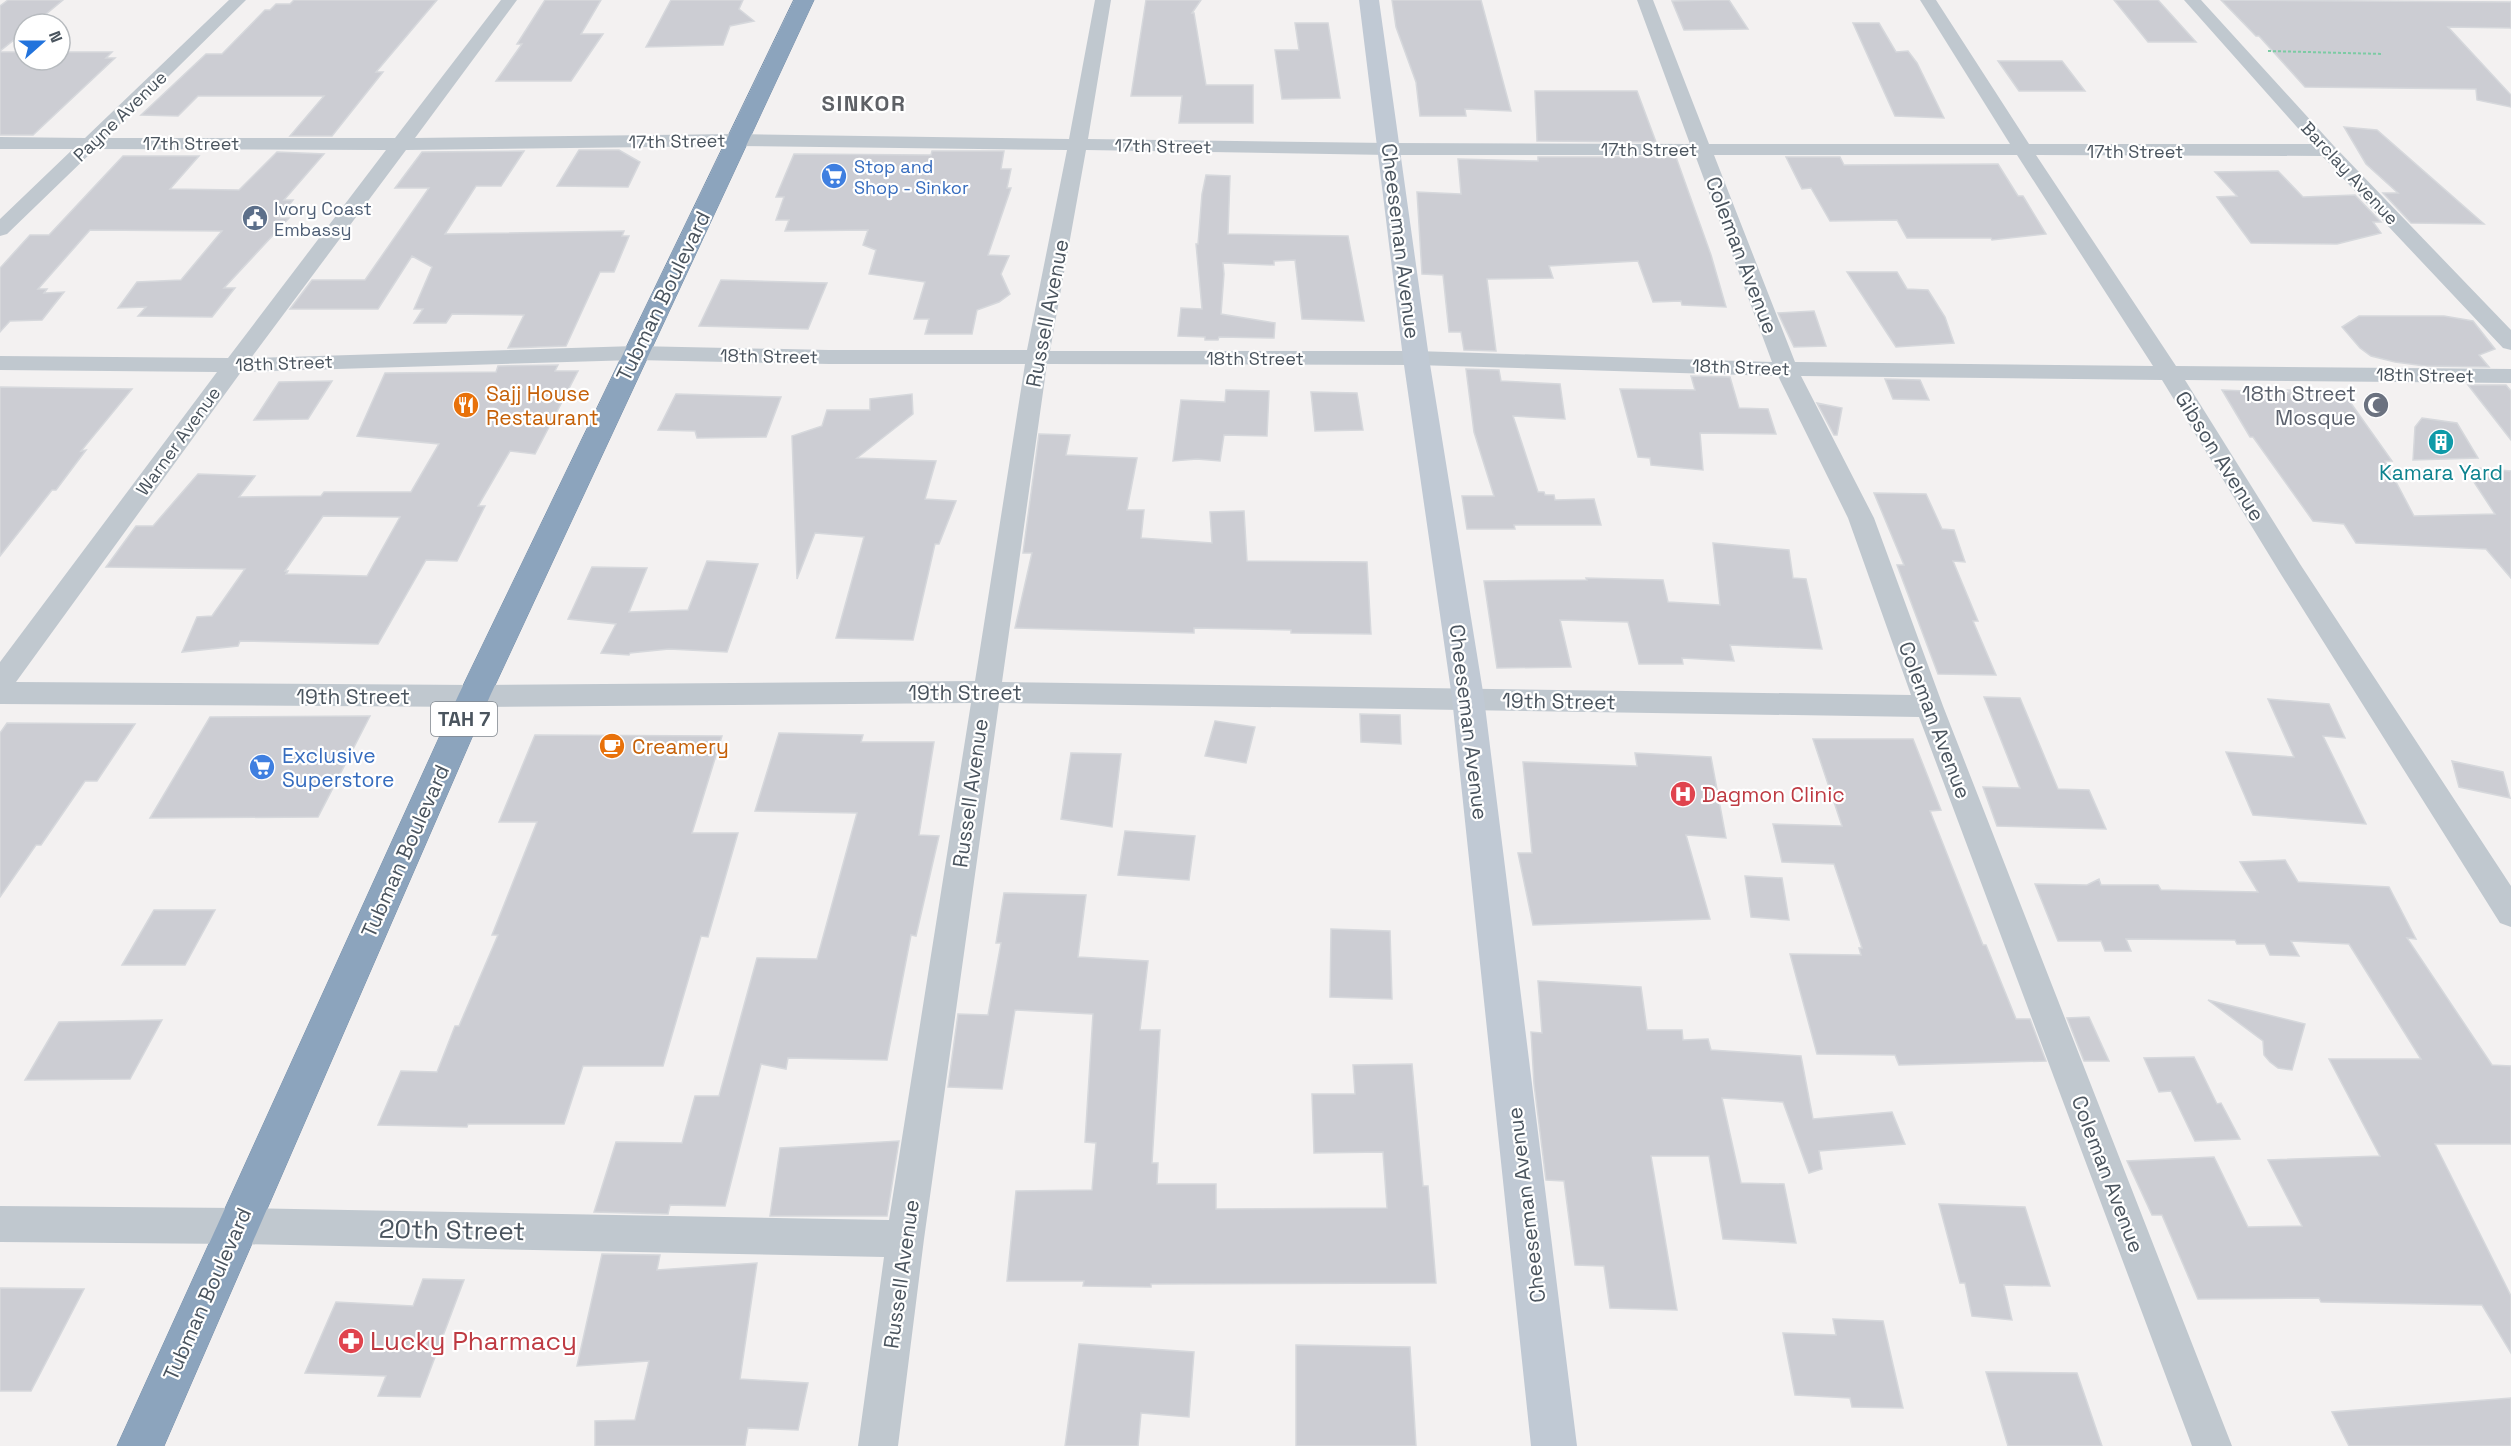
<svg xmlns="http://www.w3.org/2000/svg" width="2511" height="1446" viewBox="0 0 2511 1446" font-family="'Space Grotesk',sans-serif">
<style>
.building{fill:#cccdd3;stroke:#d6d8dc;stroke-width:1.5;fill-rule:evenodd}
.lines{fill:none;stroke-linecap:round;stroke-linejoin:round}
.highway-casing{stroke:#778fa9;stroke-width:1}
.path{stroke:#7ccba4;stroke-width:2;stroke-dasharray:3 2;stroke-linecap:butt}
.street{fill:#c0c8cf;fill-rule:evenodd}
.secondary{fill:#c0c9d4;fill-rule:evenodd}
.highway{fill:#8ca4bd;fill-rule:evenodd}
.labels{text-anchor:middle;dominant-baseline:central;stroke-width:4.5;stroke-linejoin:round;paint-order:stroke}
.far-street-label{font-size:18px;fill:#4a545e;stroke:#fff}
.far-shop-label{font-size:18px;fill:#366cbe;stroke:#fff;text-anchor:start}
.far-service-label{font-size:18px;fill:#4e5e75;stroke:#fff;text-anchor:start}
.shield{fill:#fff;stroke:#80878e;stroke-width:1.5}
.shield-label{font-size:20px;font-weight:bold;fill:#4a545e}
.street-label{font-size:21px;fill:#4a545e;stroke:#fff}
.food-label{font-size:21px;fill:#c56008;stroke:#fff;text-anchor:start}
.worship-label{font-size:21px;fill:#5b616d;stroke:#fff;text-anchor:end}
.culture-label{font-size:21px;fill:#0d838f;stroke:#fff}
.shop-label{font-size:21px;fill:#366cbe;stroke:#fff;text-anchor:start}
.health-label{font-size:21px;fill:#be3a42;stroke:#fff;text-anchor:start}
.far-district-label{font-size:22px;font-weight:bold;letter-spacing:1.5px;fill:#5e6166;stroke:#fff}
.near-street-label{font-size:26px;fill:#4a545e;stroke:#fff}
.near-health-label{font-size:26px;fill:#be3a42;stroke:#fff;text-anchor:start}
</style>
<rect width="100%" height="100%" fill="#f3f1f1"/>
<path class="building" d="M8,0H63L34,24H24V32L0,51V6Z
M294,0H437L376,72H383L332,136H290L324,96H198L178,116L141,115L206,54H222L265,10H270L276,4H290Z
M545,0H601L581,34H603L571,81H496L522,44H517Z
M671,0H743L739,9L754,21L730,26L723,45L646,47Z
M1146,0H1201L1192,13H1194L1206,85H1253V123H1179L1182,96H1131Z
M1392,0H1481L1511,111L1465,109L1466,116H1420L1416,82L1396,27Z
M1712,0H1729L1748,29L1684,30L1672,1Z
M2114,0H2158L2196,42H2148Z
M2221,0L2511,2V28L2448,27L2511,95V107L2477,100L2476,89L2305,87L2259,36H2256Z
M1295,23H1328L1340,98L1282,99L1275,50H1299Z
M1853,23H1879L1896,52L1908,51L1917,63L1944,118L1895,116Z
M0,52H24V60H60V52H112L106,58H115L33,135H0Z
M1998,61H2062L2085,91H2019Z
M1535,91H1637L1656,142L1537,141Z
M2344,127L2377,130L2484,224L2411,223L2383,193H2398L2366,164Z
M579,150H619L640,162L628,187L557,186Z
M524,151L501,186H476L445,234L624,231L622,236H629L614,272H600L566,346L508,348L524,315L452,314L446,323H414L423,309H414L432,267L412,256L378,309H290L312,280H365L429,188H395L422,152Z
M932,151H1004L1001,169H1011L1007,188H1011L988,255L1009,256L1001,274L1010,294L999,302L977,310L972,334H925L929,319H914L925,282L869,274L876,250L863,245L868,230L785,231L789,220H776L784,197H776L794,154L931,155Z
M277,152L324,154L284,200H293L278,218H289L224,288H235L212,317L138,316L146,307L118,308L137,282L181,280L222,231L90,230L38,289H47L44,293L64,292L42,320L10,321L0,332V268L30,235H49L123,156H199L170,189L239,190Z
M1538,157H1676L1711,255L1726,307L1682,305L1681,301L1653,302L1638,261L1549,266L1553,278L1487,279L1496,351L1464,350L1461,332H1449L1443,275L1422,274L1417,192L1461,194L1458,159L1538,161Z
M1786,157H1840L1844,165L1998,164L2018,196H2023L2046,234L1992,240L1991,238H1907L1897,220L1830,221L1811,188L1802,189Z
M2278,171L2303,197L2355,195L2381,222H2373L2381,233L2337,244L2251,243L2217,197L2237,196L2215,172Z
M1206,175L1230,176L1228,234L1348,236L1364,321L1302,319L1295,260L1274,261V265L1223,263L1224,274L1221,314L1275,323L1274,338L1219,337L1218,340H1205V337L1178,336L1181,308L1202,309L1196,244H1198L1202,194Z
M1847,272H1897L1907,289L1928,290L1945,317L1954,343L1896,347Z
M721,280L827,283L808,329L699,326Z
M1814,311L1826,346L1794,347L1778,313Z
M2359,316H2444L2473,321L2495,349L2479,355L2489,367L2425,366L2395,362L2371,356L2360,348L2342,327Z
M558,365L555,371H578L535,454L510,451L478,506H485L457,561L426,560L378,644L240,641L238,646L182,652L197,617L212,616L245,569L106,567L136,526H153L198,474L255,476L239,497L321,496L324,492H411L439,444L357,436L385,373L496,372L498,366ZM323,516L400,517L367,576L286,574L288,571H285Z
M1466,369L1499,370L1501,381L1560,384L1565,419L1513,416L1538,492H1544L1545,495H1554L1555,500L1594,499L1601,525H1514L1515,529H1467L1462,496H1494L1474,432Z
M1691,376L1730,377L1739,408L1768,409L1776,434L1700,433L1703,470L1651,465L1650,458L1638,457L1620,389L1695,390Z
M1885,379L1920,380L1929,400L1893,399Z
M332,381L308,419L254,420L279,382Z
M2468,385H2506L2511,391V440Z
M0,387L132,389L81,451L86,450L56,490H52L0,556Z
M1226,390L1269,391L1267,436L1224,435L1220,461L1197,459L1173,461L1181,400L1225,402Z
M2222,390L2291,393L2288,390L2343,392L2392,461H2385L2414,516L2495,514L2464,467L2511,471V578L2486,549L2356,543L2344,524L2313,521L2253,437H2250Z
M1311,392L1357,393L1363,430L1315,431Z
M676,394L781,397L766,437L697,438L695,431L658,430Z
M912,394L913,414L857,458L936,461L925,499L956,501L939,544H935L913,640L836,638L864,537L815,533L797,579L792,436L822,426L827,410H870V399Z
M1817,403L1842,408L1837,435H1834Z
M2422,418L2457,423L2478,458L2413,460L2415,427Z
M1039,434L1070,435L1066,455L1137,458L1127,510H1144L1141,538L1212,543L1210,512L1244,511L1247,561L1367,562L1371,634L1291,633V630L1194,628V633L1015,628L1032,553H1023Z
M1874,493L1926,494L1942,529L1954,530L1965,562L1953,561L1978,621H1973L1996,675L1938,674L1897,565H1904Z
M1713,543L1789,550L1793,578L1806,579L1822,649L1730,645L1734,661L1682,658L1683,664H1639L1628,622L1560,620L1571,667L1497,668L1484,581L1587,580L1586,578L1663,580L1668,602L1720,605Z
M707,561L758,564L727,652L669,649L630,653L629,655L601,653L616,624L568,619L592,567L647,568L629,612L688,610Z
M1984,697L2020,698L2058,789L2089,790L2106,829L1997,826L1983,787L2020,788Z
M2268,699L2329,704L2345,738L2323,736L2366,824L2253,815L2226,752L2294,757Z
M1360,714L1400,715L1401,744L1361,742Z
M370,716L318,817L150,818L210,717Z
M1215,721L1255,727L1246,763L1205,756Z
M7,723L135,724L97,781H85L41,845H36L0,897V733Z
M779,733L863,735L861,742H934L919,835L939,836L916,936L911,935L887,1060L788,1058L786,1069L761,1064L725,1206L670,1205L668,1214L594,1212L616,1142L682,1143L695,1096H719L757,958L817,959L857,813L755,811Z
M535,735L722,736L692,833H738L708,937L701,936L663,1066H583L564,1124H468L467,1127L378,1125L401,1071L437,1072L455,1026H459L498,935H492L537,822H499Z
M1813,739H1913L1941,810L1930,811L1983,945H1986L2016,1019H2030L2046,1061L1899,1065L1895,1055L1817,1054L1790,954L1861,955L1859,948H1862L1834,864L1782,862L1773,824L1842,826Z
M1071,753L1121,754L1112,827L1061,819Z
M1635,753L1711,757L1726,838L1686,835L1710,919L1533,925L1518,853H1532L1523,762L1637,766Z
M2452,761L2503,772L2510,798L2459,787Z
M1125,831L1195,836L1189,880L1118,875Z
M2285,860L2298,882L2389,887L2416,939L2407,938L2492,1065L2511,1066V1144H2435L2511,1296V1353L2482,1305L2321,1302L2319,1298L2198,1299L2162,1215H2152L2127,1161L2214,1157L2248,1227L2302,1226L2268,1160L2380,1156L2329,1059H2421L2349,944L2291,941L2299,956L2270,955L2265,944H2237L2235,940L2126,939L2131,951H2105L2101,941H2058L2035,884L2087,885L2099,879L2101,885H2158L2161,890L2258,892L2240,862Z
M1745,876L1782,878L1789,920L1751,917Z
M1004,893L1086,895L1078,957L1148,961L1140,1030H1160L1152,1163H1158L1157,1184H1216V1209L1387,1208L1383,1152L1314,1153L1312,1094H1355L1353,1065L1412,1064L1423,1186H1428L1436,1283L1151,1284V1287L1083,1286L1084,1281H1007L1016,1191L1092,1190L1096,1143L1085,1142L1093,1014L1015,1010L1002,1089L948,1087L958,1014L988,1015L1001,943H996Z
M154,910H215L185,965H122Z
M1331,929L1390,931L1392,999L1330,997Z
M1538,981L1641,987L1647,1030H1682L1683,1040L1708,1039L1711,1050L1801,1056L1813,1119L1892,1112L1905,1144L1819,1151L1822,1169L1809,1173L1783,1102L1722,1098L1741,1183L1784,1184L1796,1243L1723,1239L1709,1156H1651L1677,1310L1610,1308L1604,1266L1575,1265L1564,1181L1546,1180L1534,1084L1531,1032L1542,1033Z
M2208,1000L2305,1024L2292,1070L2278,1068L2270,1062L2264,1055L2263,1041Z
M2089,1017L2109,1061H2084L2067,1018Z
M162,1020L130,1079L25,1080L59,1022Z
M2194,1057L2217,1104L2221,1103L2240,1139L2195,1141L2171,1091L2159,1092L2144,1058Z
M899,1141L887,1216H770L780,1148Z
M1939,1204L2025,1207L2050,1286L2004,1285L2012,1320L1972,1316L1965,1283H1960Z
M602,1254L660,1255L657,1270L757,1263L740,1379L808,1383L798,1430L748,1428L745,1446H595V1421L635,1420L649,1361L577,1366Z
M423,1279L464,1280L420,1397L378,1396L386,1376L305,1373L336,1302L413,1306Z
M0,1288L84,1289L31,1391H0Z
M1833,1319L1883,1321L1903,1408L1852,1407L1850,1398L1795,1395L1783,1333L1836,1335Z
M1079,1344L1194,1352L1189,1417L1141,1413L1138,1446H1065Z
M1296,1345L1410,1347L1416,1446H1296Z
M1986,1372L2077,1373L2102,1446H2008Z
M2511,1398V1446H2349L2332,1412Z"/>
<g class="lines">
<g class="highway-casing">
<path id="highway" d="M794,0H814L490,696L164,1446H117L458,696Z"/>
</g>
<path class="path" d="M2268,51L2383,54"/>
<path class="street" d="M229,0H246L106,138H395L501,0H517L415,138L736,134L1069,139L1095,0H1111L1088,139L1389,143L1690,144L1637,0H1653L1709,144H2010L1920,0H1936L2029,144H2312L2184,0H2201L2334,146L2511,330V350L2503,348L2322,156L2036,155L2176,366L2511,369V383L2185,380L2300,564L2511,886V927L2500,923L2282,576L2162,380L1801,376L1874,518L1943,706L2232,1446H2192L1919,717L999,703L924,1239L898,1446H858L884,1257L237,1244L0,1242V1206L237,1208L889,1220L971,703L474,707L0,704V662L217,372L0,370V356L228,358L386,150L95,149L7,234L0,236V219L73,149H0V137L85,138ZM736,146L1067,150L1027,350H829L635,346L251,358L406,150ZM1086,150L1389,155H1695L1772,362L1416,351H1050ZM1714,155H2017L2153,366L1795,362ZM635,360L829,364H1025L975,681L474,685L16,682L241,372ZM1047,364L1416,365L1778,376L1848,518L1911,695L1002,682Z"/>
<path class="secondary" d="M1359,0H1379L1429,358L1484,698L1577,1446H1531L1452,698L1403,358Z"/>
<use href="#highway" class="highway"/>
</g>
<defs>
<g id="supermarket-disc" transform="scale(1.35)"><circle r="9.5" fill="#3f7fe0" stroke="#fff"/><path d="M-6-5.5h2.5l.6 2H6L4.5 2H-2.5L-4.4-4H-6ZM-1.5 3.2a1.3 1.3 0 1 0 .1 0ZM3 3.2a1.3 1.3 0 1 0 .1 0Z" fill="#fff"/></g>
<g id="civic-disc" transform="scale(1.35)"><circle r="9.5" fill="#5c6f8a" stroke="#fff"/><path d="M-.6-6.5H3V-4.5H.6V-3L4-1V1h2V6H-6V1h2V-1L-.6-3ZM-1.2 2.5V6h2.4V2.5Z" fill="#fff"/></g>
<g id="restaurant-disc" transform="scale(1.35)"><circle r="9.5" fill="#e8710a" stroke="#fff"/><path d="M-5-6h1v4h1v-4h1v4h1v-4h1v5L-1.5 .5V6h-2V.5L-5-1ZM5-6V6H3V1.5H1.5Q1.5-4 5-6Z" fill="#fff"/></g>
<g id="mosque-disc" transform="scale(1.35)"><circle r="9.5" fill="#6b7280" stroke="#fff"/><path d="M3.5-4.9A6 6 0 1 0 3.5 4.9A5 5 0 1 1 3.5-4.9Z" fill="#fff"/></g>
<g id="building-disc" transform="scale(1.35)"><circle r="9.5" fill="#0f9aa8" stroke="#fff"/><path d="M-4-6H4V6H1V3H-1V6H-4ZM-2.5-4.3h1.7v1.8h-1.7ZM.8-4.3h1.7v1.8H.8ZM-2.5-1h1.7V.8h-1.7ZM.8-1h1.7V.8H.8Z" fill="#fff"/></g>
<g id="cafe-disc" transform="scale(1.35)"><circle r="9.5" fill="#e8710a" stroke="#fff"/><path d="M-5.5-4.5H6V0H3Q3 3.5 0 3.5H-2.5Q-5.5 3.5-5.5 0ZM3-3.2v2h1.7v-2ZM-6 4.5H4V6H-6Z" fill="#fff"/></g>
<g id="hospital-disc" transform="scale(1.35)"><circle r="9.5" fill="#e0444e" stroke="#fff"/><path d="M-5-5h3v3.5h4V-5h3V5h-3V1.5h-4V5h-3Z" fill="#fff"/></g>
<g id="pharmacy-disc" transform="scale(1.35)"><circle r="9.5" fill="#e0444e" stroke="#fff"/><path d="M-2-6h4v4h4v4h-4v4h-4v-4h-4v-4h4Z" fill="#fff"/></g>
</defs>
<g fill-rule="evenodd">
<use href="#supermarket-disc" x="834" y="176"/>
<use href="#civic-disc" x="255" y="218"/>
<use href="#restaurant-disc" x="466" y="405"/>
<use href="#mosque-disc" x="2376" y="405"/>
<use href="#building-disc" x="2441" y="442"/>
<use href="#cafe-disc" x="612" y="746"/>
<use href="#supermarket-disc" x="262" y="767"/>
<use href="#hospital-disc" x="1683" y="794"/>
<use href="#pharmacy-disc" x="351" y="1341"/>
</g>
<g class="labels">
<g class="far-street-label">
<text transform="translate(120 116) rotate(-44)">Payne Avenue</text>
<text transform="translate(677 141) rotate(-1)">17th Street</text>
<text x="191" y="143">17th Street</text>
<text transform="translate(1163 146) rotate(1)">17th Street</text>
<text x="1649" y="149">17th Street</text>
<text x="2135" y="151">17th Street</text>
<text transform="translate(2350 173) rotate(47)">Barclay Avenue</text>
<text transform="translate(769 356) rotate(1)">18th Street</text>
<text x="1255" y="358">18th Street</text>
<text transform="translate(284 363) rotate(-2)">18th Street</text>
<text transform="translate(1741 367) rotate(2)">18th Street</text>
<text transform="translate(2425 375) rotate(1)">18th Street</text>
<text transform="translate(178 441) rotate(-54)">Warner Avenue</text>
</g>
<g class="far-shop-label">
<text x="854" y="166">Stop and<tspan x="854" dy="21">Shop - Sinkor</tspan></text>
</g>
<g class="far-service-label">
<text x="274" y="208">Ivory Coast<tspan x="274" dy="21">Embassy</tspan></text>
</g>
<rect class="shield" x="431" y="702" width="66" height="34" rx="4.5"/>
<g class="shield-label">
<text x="464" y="719">TAH 7</text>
</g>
<g class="street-label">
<text transform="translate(1401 241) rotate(83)">Cheeseman Avenue</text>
<text transform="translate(1742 255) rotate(69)">Coleman Avenue</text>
<text transform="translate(663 296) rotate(-64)">Tubman Boulevard</text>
<text transform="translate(1047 313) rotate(-79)">Russell Avenue</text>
<text transform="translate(2220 456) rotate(58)">Gibson Avenue</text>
<text x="965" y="692">19th Street</text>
<text x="353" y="696">19th Street</text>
<text transform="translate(1559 701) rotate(1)">19th Street</text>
<text transform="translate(1935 720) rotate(69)">Coleman Avenue</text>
<text transform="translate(1469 722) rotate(83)">Cheeseman Avenue</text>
<text transform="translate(970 793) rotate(-82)">Russell Avenue</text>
<text transform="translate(405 851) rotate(-66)">Tubman Boulevard</text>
<text transform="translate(2108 1174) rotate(69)">Coleman Avenue</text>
<text transform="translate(1526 1205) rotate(-97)">Cheeseman Avenue</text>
<text transform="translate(901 1274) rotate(-82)">Russell Avenue</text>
<text transform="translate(207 1294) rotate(-66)">Tubman Boulevard</text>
</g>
<g class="food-label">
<text x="486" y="393">Sajj House<tspan x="486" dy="24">Restaurant</tspan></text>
<text x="632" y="746">Creamery</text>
</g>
<g class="worship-label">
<text x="2356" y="393">18th Street<tspan x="2356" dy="24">Mosque</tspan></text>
</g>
<g class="culture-label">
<text x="2441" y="472">Kamara Yard</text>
</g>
<g class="shop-label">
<text x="282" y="755">Exclusive<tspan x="282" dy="24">Superstore</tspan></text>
</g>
<g class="health-label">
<text x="1702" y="794">Dagmon Clinic</text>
</g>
<g class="far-district-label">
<text x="864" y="103">SINKOR</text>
</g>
<g class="near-street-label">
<text transform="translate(452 1230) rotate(1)">20th Street</text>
</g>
<g class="near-health-label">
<text x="370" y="1341">Lucky Pharmacy</text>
</g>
</g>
<g transform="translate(42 42) rotate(69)"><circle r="28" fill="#ffffff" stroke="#b7bbbf" stroke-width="1.5"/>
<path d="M0-4.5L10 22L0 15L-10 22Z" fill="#2273dc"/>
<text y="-9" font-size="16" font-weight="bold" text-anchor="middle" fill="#4a545e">N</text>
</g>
</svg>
